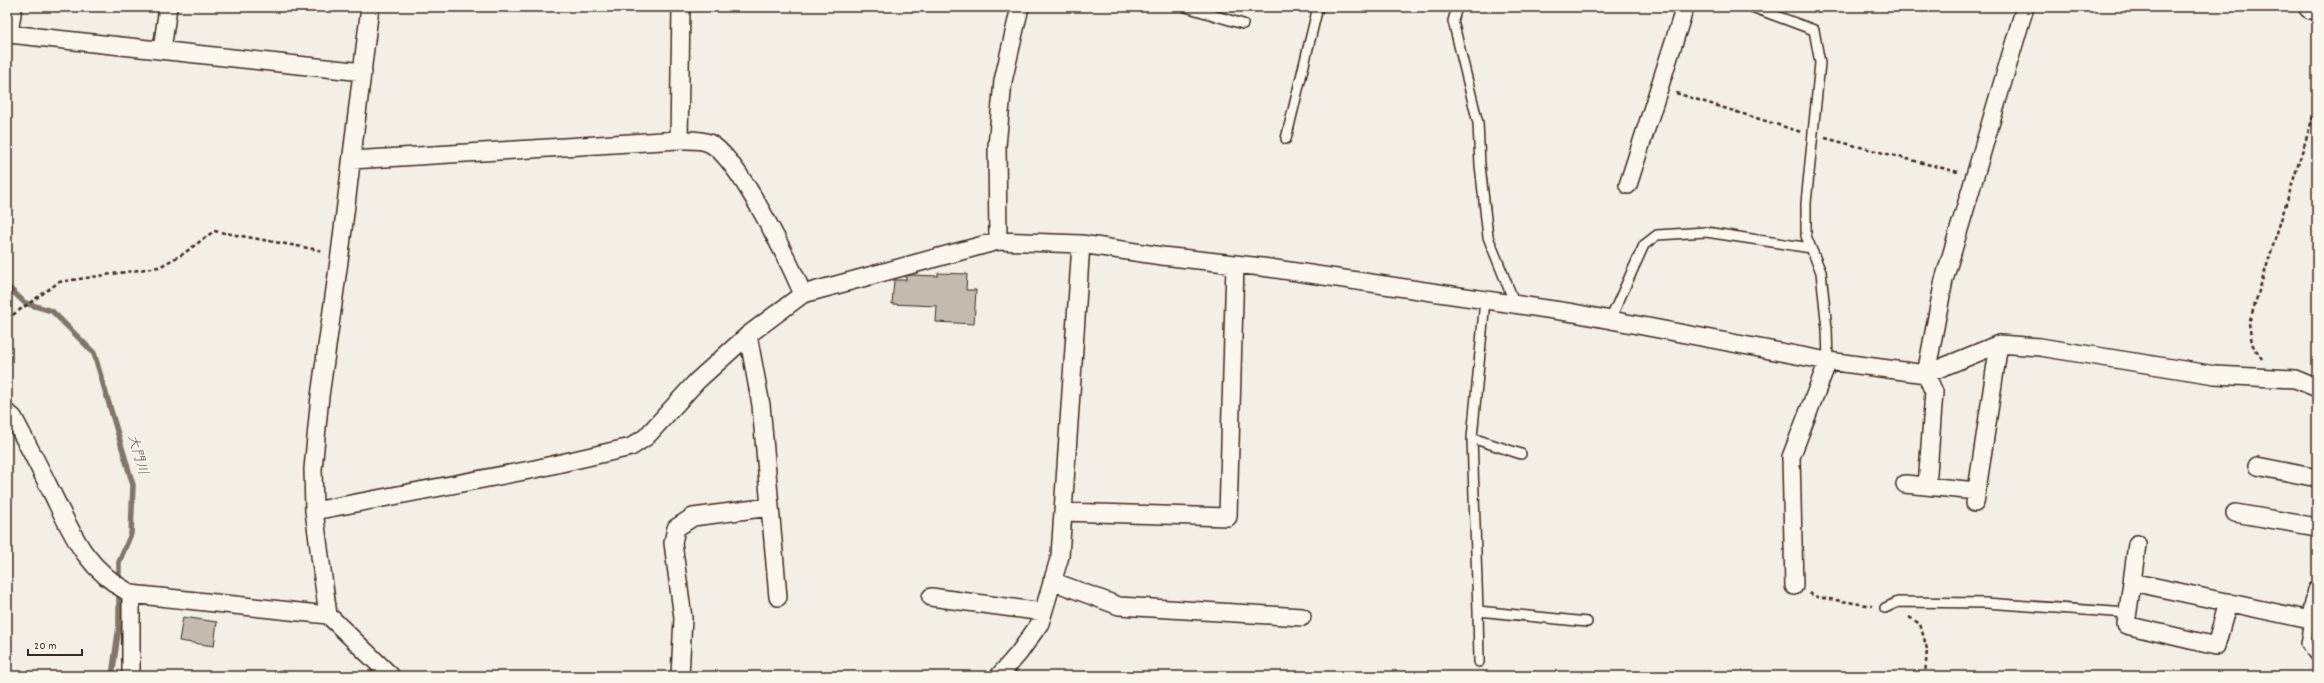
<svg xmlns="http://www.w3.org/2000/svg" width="2324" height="683" viewBox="0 0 2324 683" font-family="Dekko,'Klee One',sans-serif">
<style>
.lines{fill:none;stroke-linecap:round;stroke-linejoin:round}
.stream{stroke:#817468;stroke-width:5.5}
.building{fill:#c3bbb0;stroke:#3b2a1e}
.service-casing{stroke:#3b2a1e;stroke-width:12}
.minor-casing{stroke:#3b2a1e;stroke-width:20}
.primary-casing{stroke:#3b2a1e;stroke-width:25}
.path{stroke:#3b2a1e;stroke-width:2.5;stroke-dasharray:4 3;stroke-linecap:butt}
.service{stroke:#fbf7ec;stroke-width:9}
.minor{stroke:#fbf7ec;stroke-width:17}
.primary{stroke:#fbf7ec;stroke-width:22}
.labels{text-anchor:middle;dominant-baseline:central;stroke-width:3;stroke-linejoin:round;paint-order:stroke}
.water-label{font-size:14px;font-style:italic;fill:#645549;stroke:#fbf7ec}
</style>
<rect width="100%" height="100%" fill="#f3efe4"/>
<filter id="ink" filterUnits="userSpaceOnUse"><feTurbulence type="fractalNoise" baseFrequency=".025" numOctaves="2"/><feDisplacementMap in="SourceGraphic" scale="8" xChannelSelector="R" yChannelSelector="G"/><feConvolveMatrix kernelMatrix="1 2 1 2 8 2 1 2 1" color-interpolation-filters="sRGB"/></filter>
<g filter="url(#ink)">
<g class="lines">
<path class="stream" d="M7,286L25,303L52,311L94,353L133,485L131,534L119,562V626L112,676"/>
</g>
<path class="building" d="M938,273L967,274L966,290H976L974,324L936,322L937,306L892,304L894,280H906V276L911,275L938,276Z
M183,617L217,622L214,646L179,641Z"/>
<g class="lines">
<g class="service-casing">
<path id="service" d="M1186,7L1243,24
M1457,7L1453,21L1478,123L1480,165L1488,237L1515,304
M1752,7L1814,30L1820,63L1806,203V236L1821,272L1827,329L1828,361
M1286,139L1318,7
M1610,320L1644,245L1657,235L1706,232L1811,248
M1472,438L1485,300
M1885,608L1898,602L1986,603L2128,613
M1478,611L1472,438L1521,454
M2310,620L2306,644L2317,658
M1479,662L1478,611L1587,622"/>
</g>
<g class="minor-casing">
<path id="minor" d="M13,7L9,34L363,72
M162,50L168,7
M679,140L681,7
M352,160L679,140C689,140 700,139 709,143C738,156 790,264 803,294
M1628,185L1685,7
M998,241L997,146L1003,81L1020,7
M748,335L761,405L778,597
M7,413L13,417C25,440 37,462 48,485C72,532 82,566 131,594L328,615L391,676
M2257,466L2317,478
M1905,484L1977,491
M1927,486L1934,392L1926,374L1944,280L2025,7
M1975,503L1999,344
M314,511L535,469L631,447L646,437L697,381L748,335L803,294L998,241L1081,244L1162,256L1262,267L1574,313L1828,361L1926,374L1999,344L2040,347L2215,375L2295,379L2317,388
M1063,512L1228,517L1235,264
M2235,513L2317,527
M1052,581L1119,606L1302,617
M2132,582L2137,544
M1794,586L1791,457L1828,361
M931,597L1043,612
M2228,602L2216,646L2126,625L2132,582L2310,620L2317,590
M328,615L314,511L313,469L320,396L340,254L370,7
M131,676V594
M680,676L683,618L673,543L676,528L693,517L770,507
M999,676L1019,653L1040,623L1060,556L1081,244"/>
</g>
<g class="primary-casing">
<path id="primary" d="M2310,7L2317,9"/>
</g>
<path class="path" d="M1676,93L1801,132
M1825,138L1958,172
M7,319L59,282L159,267L183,254L214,231L324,251
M2262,359L2252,344L2249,323L2317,104
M1809,593L1817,597L1872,606
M1909,617L1920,624L1927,649L1925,676"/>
<use href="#service" class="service"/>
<use href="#minor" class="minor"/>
<use href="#primary" class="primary"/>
</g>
</g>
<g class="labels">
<g class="water-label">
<text transform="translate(137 455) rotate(74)">大門川</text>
</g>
</g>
<rect width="2324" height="683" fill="none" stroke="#fbf7ec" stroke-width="24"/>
<rect x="12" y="12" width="2300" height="659" fill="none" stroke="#3b2a1e" stroke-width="1.5" filter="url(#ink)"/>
<path d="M28 649v6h54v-6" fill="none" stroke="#3b2a1e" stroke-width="2"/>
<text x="34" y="649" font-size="12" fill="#3b2a1e" stroke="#fbf7ec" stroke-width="3" paint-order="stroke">20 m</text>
</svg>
